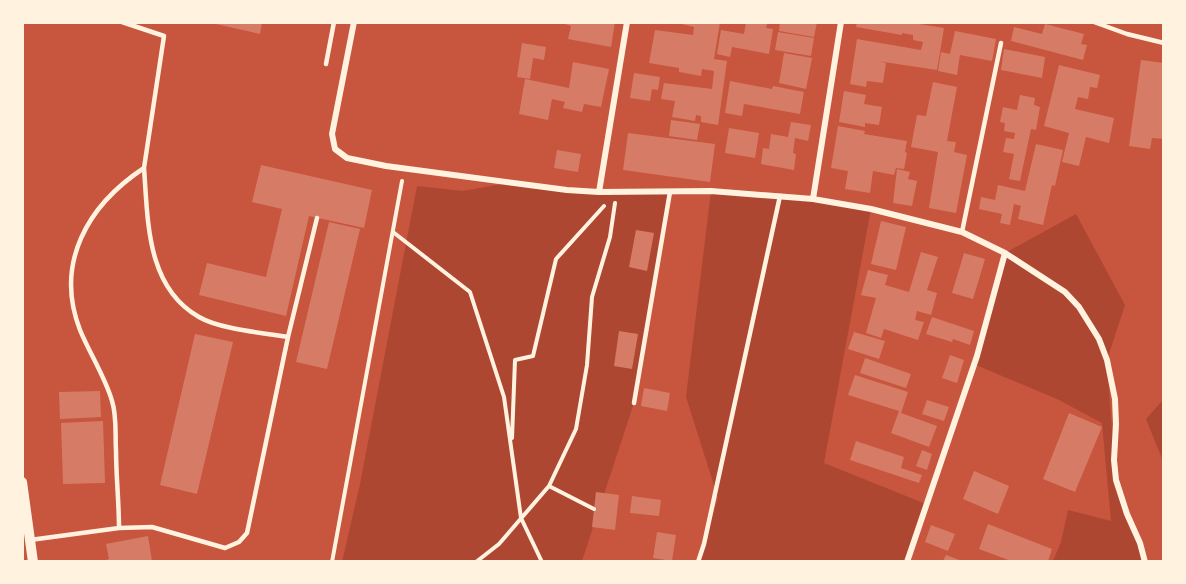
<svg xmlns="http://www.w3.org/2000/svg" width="1186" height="584" viewBox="0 0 1186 584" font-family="Rubik,sans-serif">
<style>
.green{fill:#ae4732}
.building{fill:#d67c66}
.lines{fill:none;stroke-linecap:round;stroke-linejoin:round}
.path{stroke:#fff3e0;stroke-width:4}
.service{stroke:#fff3e0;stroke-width:4.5}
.minor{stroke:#fff3e0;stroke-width:6}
.tertiary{stroke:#fff3e0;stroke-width:10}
</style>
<rect width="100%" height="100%" fill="#c8553d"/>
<path class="green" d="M502,184L567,190L670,192L634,403L582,561L342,562L360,484L417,186L463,191Z
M711,191L780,196L871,209L824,463L926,504L977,356L1005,253L1076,214L1125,305L1107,360L1115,474L1145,561H1053L1061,542L1068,510L1111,521L1102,423L1057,399L976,365L907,561H698L718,498L686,397Z
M1163,400V461L1146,419Z"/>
<path class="building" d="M207,22H262L260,34Z
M559,22H615L611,47L568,39L571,26Z
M673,22H720L714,59L727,61L718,125L701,122V116L696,115L695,121L672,117L675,101L661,99L664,83L712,89L714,71L702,69L701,76L679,72V68L649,63L655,30L693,35L694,27Z
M746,22L767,24L766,28L773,29L769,54L732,47L730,57L717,54L721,30L744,34Z
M780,22H817L814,37L779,31Z
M857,22H907L944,28L937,70L877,61L886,63L883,83L867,81L866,87L850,84L857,39L921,50L923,42L913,40V35L902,33V35L856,27Z
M1045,24L1084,34L1081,44L1087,45L1083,60L1011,41L1014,27L1042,34Z
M955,31L996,39L992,61L960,55L957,75L938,71L941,52L950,54Z
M778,32L814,38L811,56L775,50Z
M522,43L546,47L544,60L533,58L530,79L517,77Z
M1004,49L1045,57L1042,78L1001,70Z
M784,53L812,58L806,89L779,83Z
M1141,60L1164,63V139L1152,138L1150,149L1129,146Z
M573,62L609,69L601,107L584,104L582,112L563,108L565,102L552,99L548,120L519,114L525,79L569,88Z
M1059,65L1100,75L1097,88L1090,87L1088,99L1078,97L1075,109L1114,118L1109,143L1086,137L1079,166L1062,162L1069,133L1044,126Z
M634,73L660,77L658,90L652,89L650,101L630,98Z
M730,81L772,89L773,86L804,92L800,114L744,104L742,116L725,113Z
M933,82L957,87L947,141L956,142L954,152L967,155L956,213L929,208L938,152L911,147L917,115L926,116Z
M844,91L866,95L864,104L882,107L879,125L865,123V127L839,122Z
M1020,95L1035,98L1034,105L1040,107L1036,130L1031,129L1020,181L1009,179L1014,154L1003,152L1006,138L1014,139L1015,133L1004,131L1005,123L1000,122L1003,107L1017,110Z
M671,120L700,124L697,140L669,136Z
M791,122L811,125L808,141L795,138L793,153L796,154L794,170L761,164L763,148L769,149L771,134L788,137Z
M838,126L865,131L864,134L907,141L905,152L907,153L904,169L896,168L894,175L873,171L870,193L845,189L848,171L831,168Z
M729,128L759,133L755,158L725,153Z
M628,133L715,144L710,182L623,170Z
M1036,144L1063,150L1055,186L1052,185L1043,225L1018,219L1021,206L1014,204L1010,225L1000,223L1002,214L979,209L981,197L995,200L998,185L1025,191Z
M557,150L581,154L578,172L554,168Z
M261,165L372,190L364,228L309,216L286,316L199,295L207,263L266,277L282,209L252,202Z
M897,169L910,172L908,179L917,181L912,206L893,203Z
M881,221L906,227L896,270L871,264Z
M329,222L360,229L327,369L296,362Z
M636,230L654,233L647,271L629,267Z
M921,252L938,257L927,290L937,293L931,315L917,311L915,320L924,322L918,340L884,329L881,338L866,333L876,298L861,295L868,270L888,275L885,285L909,292Z
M964,253L985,259L973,299L952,293Z
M932,317L974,331L970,345L953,339L952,342L926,334Z
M619,331L638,334L632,369L614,366Z
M854,332L885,341L879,359L848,349Z
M195,334L233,342L197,494L160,485Z
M950,355L964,360L957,383L942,378Z
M865,358L911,374L906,388L860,373Z
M855,375L908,392L901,413L937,426L929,447L891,433L899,411L848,395Z
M644,388L670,393L667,411L641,406Z
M100,391L101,417L60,419L59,392Z
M927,400L949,407L944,421L922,414Z
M1069,413L1102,427L1075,492L1043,479Z
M103,421L105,483L63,484L61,423Z
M856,441L904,457L901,468L922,475L919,483L850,460Z
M922,450L932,454L927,470L916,466Z
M974,471L1009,486L998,514L963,499Z
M596,492L619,495L615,530L592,527Z
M632,496L661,500L659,516L630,513Z
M988,524L1052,549L1048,561H1011L979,549Z
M931,525L955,534L948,551L925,542Z
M657,532L676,535L672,561L653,558Z
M148,536L152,561H102L109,559L106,544Z
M946,555L962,561H943Z"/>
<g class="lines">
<path class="path" d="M393,232L470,292L504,397L521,518L542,562
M512,438L515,360L533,356L556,259L604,206
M549,486L594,509
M332,562L402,181
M476,562L499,544L549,486L576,429L587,365L592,297L610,237L615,203"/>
<path class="service" d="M122,22L164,36L144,168C88,205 54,263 80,330C89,352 106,379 112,401C117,416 115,435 116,450C116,476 119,502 119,528L152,527L225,548L239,542L247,533L288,337L317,218
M1094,22L1127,34L1164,43
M326,64L334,22
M144,168C148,220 146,287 199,317C219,329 264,333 288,337
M962,232L1001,43
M634,403L670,192
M30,540L119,528
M698,562L704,544L780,196"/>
<path class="minor" d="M354,22L332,134L335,149L347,158L386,166L567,190L599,192L711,191L813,199L871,209L962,232L1005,253L1065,292L1079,307L1099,339L1107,360L1115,399L1116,424L1114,460L1116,480L1127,514L1140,543L1145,562
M599,192L627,22
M813,199L841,22
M907,562L977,356L1005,253"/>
<path class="tertiary" d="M22,482L33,562"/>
</g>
<rect width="1186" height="584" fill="none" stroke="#fff3e0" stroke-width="48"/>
</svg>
